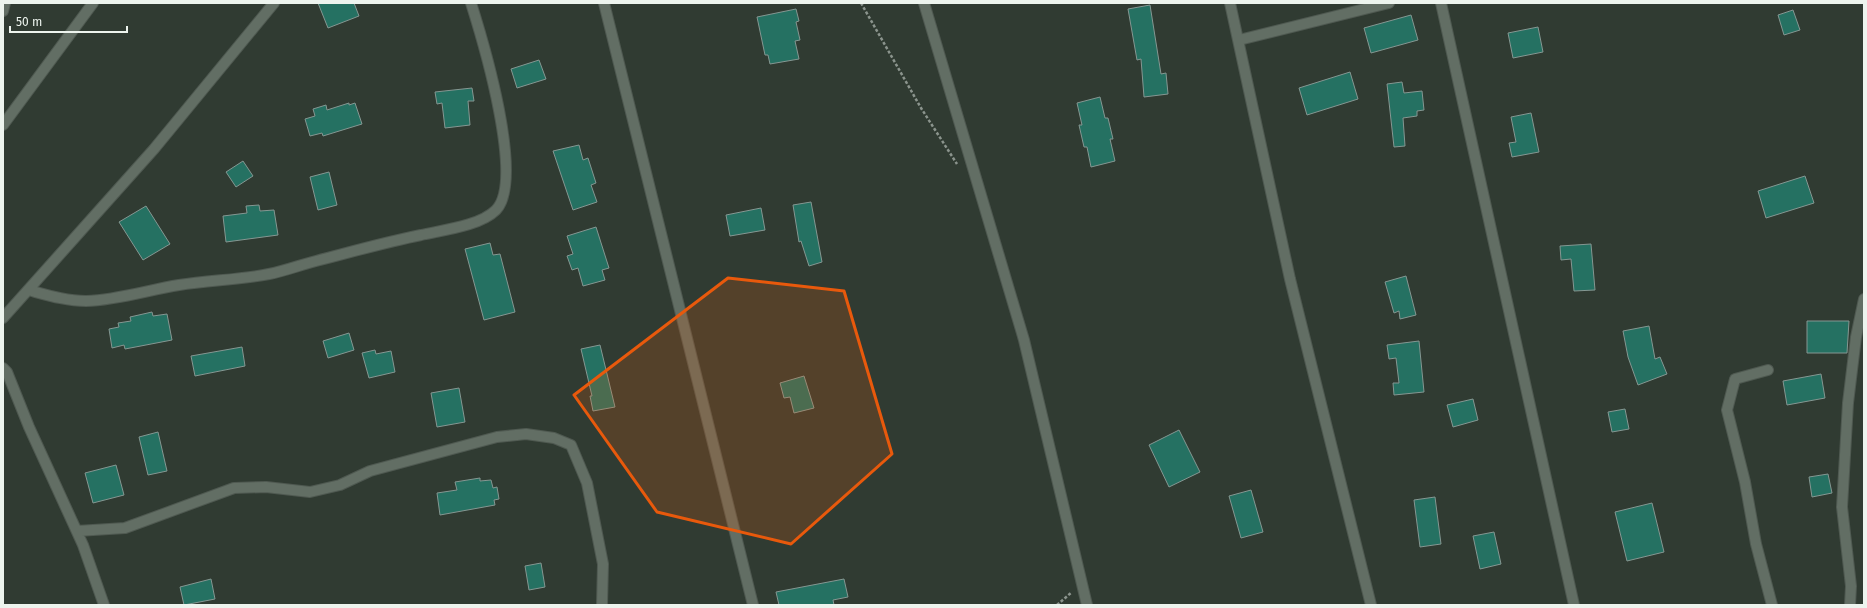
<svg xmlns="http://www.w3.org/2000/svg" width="1867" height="608" viewBox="0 0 1867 608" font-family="'Fira Sans',sans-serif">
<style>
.building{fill:#257162;stroke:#859792}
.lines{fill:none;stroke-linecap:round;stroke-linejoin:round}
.minor-casing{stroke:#4f5951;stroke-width:12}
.path{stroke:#8b948d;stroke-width:2.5;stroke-dasharray:3 2;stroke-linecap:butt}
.minor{stroke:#626e64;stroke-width:10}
.marked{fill:#e8590c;fill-opacity:0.2;stroke:#e8590c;stroke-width:3;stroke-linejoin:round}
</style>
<rect width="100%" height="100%" fill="#303b32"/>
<path class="building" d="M318,3H354L359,16L328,28Z
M1150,5L1161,74L1166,73L1168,94L1144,97L1141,59L1137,60L1128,9Z
M796,9L799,21L796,22L800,40L795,41L799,59L770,64L768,55H765L757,17Z
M1793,10L1800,30L1784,35L1778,15Z
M1411,15L1418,40L1371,53L1364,28Z
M1538,27L1543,52L1513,58L1508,33Z
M539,60L546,79L517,88L511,69Z
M1350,72L1358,99L1307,115L1299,88Z
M1402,82L1404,93L1422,91L1424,110L1417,111V116L1403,118L1405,146L1394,147L1387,84Z
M472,88L474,101H468L470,125L445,128L442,103L437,104L435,92Z
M1100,97L1105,118H1108L1113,139H1110L1115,161L1091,167L1087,147H1084L1079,125H1082L1077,103Z
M349,103V105L355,103L362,124L323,136L322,133L310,136L305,119L315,116L313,109L326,105L327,110Z
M1531,113L1539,152L1512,157L1509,143L1516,142L1511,117Z
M579,145L583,160L588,158L596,183L591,185L597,202L573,210L553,151Z
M243,161L253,176L236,187L226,172Z
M329,172L337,205L318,210L310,177Z
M1805,176L1814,203L1766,218L1758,191Z
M811,202L822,262L809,266L801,241L799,242L793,205Z
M259,205L260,211L274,210L278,235L226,242L223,216L247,213L246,206Z
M146,206L170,244L143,260L119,222Z
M761,208L765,230L730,236L726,215Z
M596,227L609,268L602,270L605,280L583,286L578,268L572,270L567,256L573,254L567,236Z
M490,243L493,255L500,254L515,312L484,320L465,249Z
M1591,244L1595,290L1574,291L1571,259L1561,260L1560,246Z
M1406,276L1416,315L1400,319L1399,311L1394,313L1385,282Z
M152,312L153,316L167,314L172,340L125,349L124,345L112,348L109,329L119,327L118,323L131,321L130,317Z
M1807,321H1849L1847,353H1807Z
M1649,326L1655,359L1660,357L1667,374L1638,385L1628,357L1623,331Z
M349,333L354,350L328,358L323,341Z
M1419,341L1424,392L1394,395L1393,383H1399L1396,358L1389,359L1387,345Z
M600,345L615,407L593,411L590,396H592L581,349Z
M242,347L245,366L195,376L191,356Z
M375,350L376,354L391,351L395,372L369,378L362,353Z
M1821,374L1825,398L1787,405L1783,381Z
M804,376L814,408L794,413L790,397L784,398L780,383Z
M459,388L465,422L437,427L431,393Z
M1473,399L1478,420L1453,427L1447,405Z
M1625,409L1629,429L1612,432L1608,412Z
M1179,430L1200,472L1169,487L1149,445Z
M158,432L167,471L148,475L139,437Z
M116,465L124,495L93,503L85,473Z
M1828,474L1832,493L1812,497L1809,477Z
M480,478V481L491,480L493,488L497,487L499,499L494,500L495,505L440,515L437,493L457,490L455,482Z
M1251,490L1263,532L1241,538L1229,496Z
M1435,497L1441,544L1420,547L1414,500Z
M1652,503L1664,552L1627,561L1615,512Z
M1494,532L1501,564L1480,569L1473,536Z
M541,563L545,587L529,590L525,566Z
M211,579L215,599L184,605L180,587Z
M844,579L848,597L833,600L834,605H779L776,592Z"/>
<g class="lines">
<g class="minor-casing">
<path id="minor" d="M604,3L753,605
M924,3L1024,340L1087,605
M1230,3L1290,279L1371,605
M1441,3L1574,605
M3,11L5,3
M1239,40L1389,3
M3,125L93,3
M28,290C47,295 66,301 86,301C118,300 148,290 179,285C209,280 239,280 269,274C285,271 300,265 316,261C351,252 386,242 421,235C443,230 480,226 496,210C525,180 483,41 471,3
M3,318L154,149L274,3
M3,368L7,372L29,427L83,545L104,605
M1768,370L1735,379L1727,410L1745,482L1756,544L1772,605
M77,531L125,528L234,488L266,487L310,492L340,485L370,471L497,437L526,434L554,438L571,445L587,483L603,564L602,605
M1850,605L1851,586L1842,507L1848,403L1856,337L1864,299"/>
</g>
<path class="path" d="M861,3L921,108L957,164
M1057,605L1072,592"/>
<use href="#minor" class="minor"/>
</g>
<path class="marked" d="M728,278L844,291L892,454L791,544L657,512L574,395Z"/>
<rect width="1867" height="608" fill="none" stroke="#edf4ee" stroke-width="8"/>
<path d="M10 26v6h117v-6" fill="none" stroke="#edf4ee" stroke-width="2"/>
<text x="16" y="26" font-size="12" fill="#edf4ee" stroke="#303b32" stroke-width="3" paint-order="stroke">50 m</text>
</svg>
